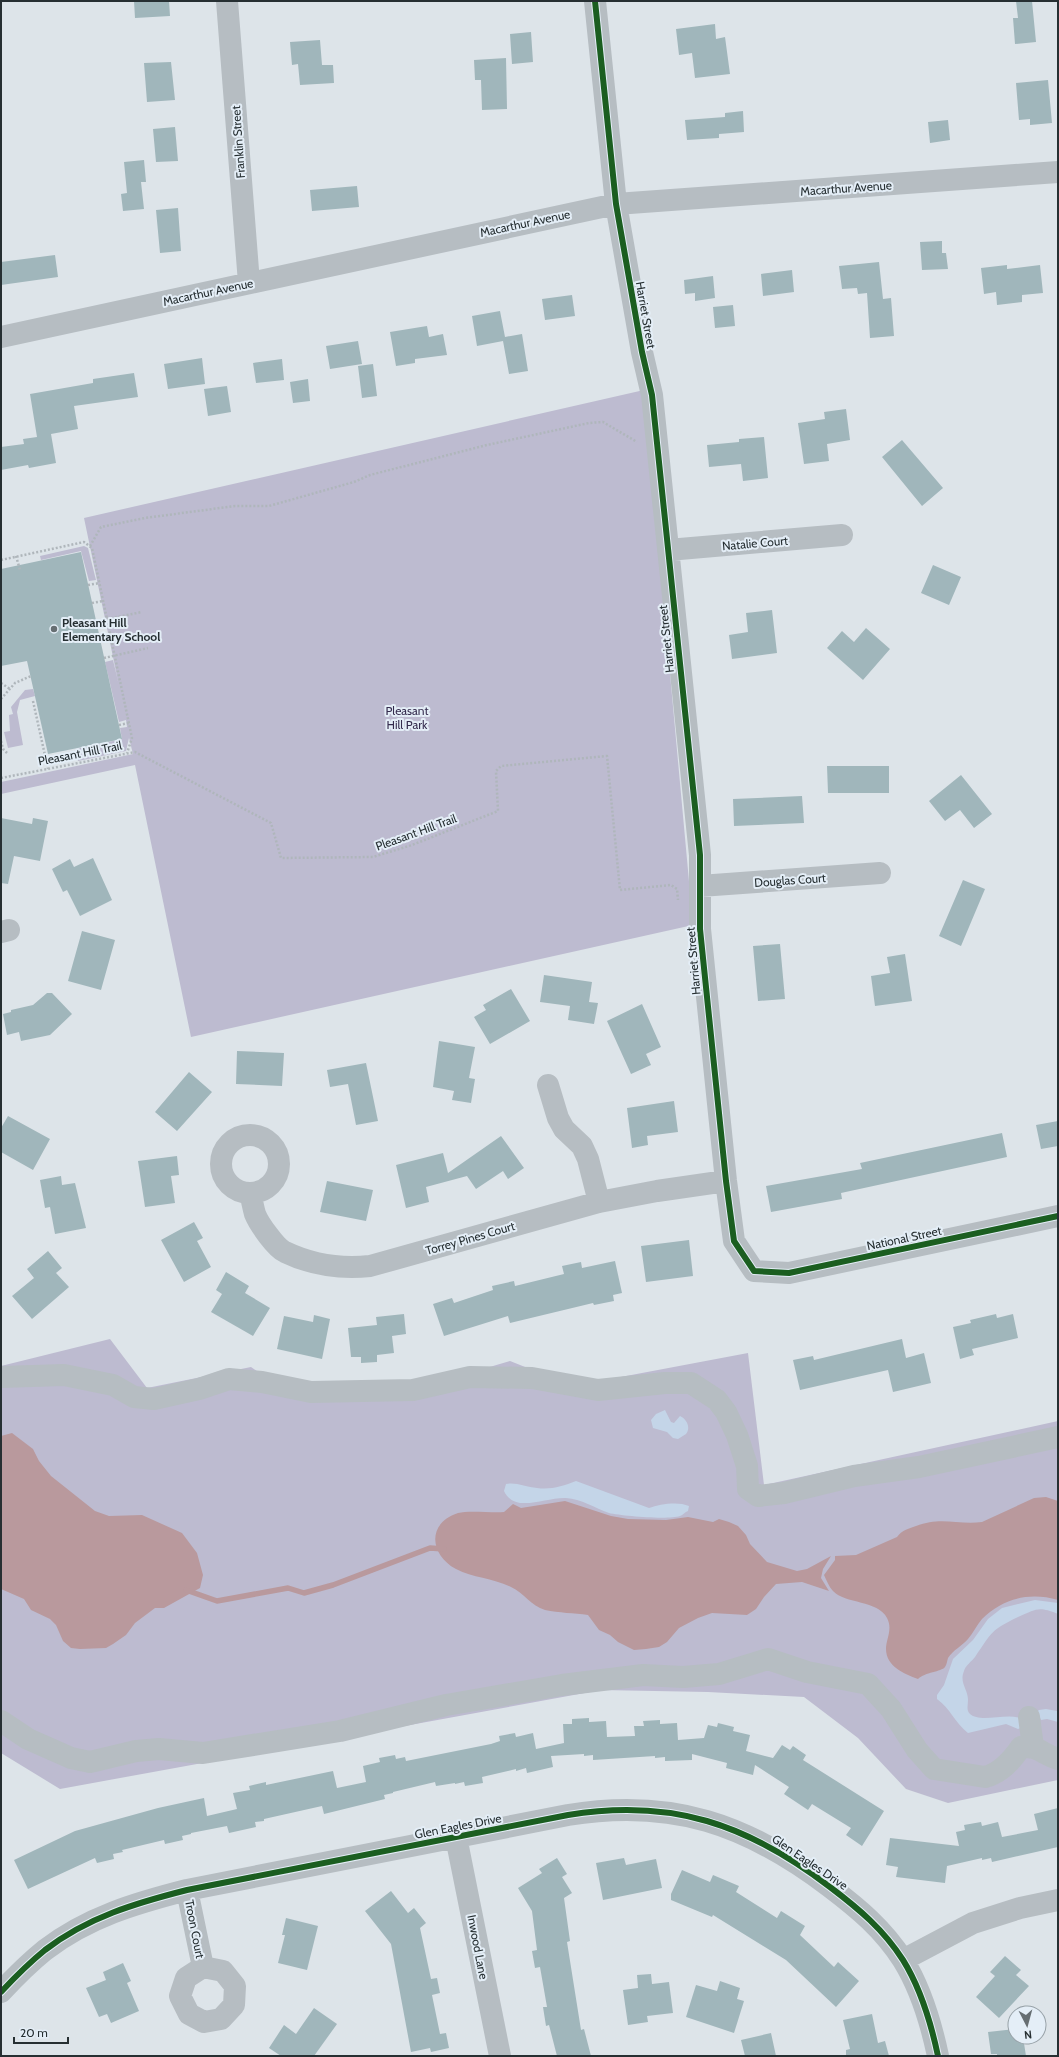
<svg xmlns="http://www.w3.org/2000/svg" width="1059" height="2057" viewBox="0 0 1059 2057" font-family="Cabin,sans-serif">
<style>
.green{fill:#bdbbd0}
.sand{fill:#c4d5e8}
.water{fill:#b9999d}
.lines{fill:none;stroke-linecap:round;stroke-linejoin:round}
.stream{stroke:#b9999d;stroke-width:5.5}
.building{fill:#a0b6bb}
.path{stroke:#afb6bb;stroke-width:2.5;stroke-dasharray:2 2;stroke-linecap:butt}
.minor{stroke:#b6bdc2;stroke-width:22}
.cycleway-casing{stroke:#e4eef7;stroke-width:8}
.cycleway{stroke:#1b5e20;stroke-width:6}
.poi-dot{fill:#666e72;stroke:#e4eef7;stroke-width:1.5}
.labels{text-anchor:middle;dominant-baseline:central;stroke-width:4;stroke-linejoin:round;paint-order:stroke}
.street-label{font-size:12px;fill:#262f32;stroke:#e4eef7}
.poi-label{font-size:12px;font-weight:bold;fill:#262f32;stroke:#e4eef7;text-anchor:start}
.park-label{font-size:12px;fill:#352c4e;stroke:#e4eef7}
</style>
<rect width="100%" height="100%" fill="#dde4e9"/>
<path class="green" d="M644,390L693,925L191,1037L135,765L1,794V782L133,754L129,738L126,751L78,761L76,749L122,739L120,728L127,727L126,720L119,722L105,662L113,660L118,681L84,518Z
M84,546L88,548L96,580L89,581L81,551L41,560L40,556Z
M33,689L35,696L20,700L17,712L23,745L8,748L4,732L10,731L9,715L13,714L11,707L25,690Z
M110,1339L147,1388L251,1367L288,1393L432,1384L510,1361L573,1386L748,1353L764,1485L1058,1421V1780L948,1803L906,1789L858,1738L804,1697L708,1692L601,1690L60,1789L1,1753V1366Z"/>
<path class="sand" d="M665,1410L671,1422L674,1423L680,1416C687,1419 691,1428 686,1434L678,1439L673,1438L667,1432L653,1428L651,1420L656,1414Z
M576,1481L649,1508C660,1504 678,1501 689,1506L688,1511C685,1512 683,1515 680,1516C668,1520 622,1516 609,1513C595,1508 581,1499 566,1498C545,1497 515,1514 504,1491L506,1484C516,1482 526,1487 537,1488C551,1490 563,1486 576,1481Z
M1035,1600L1058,1603V1614C1038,1606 1037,1609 1018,1617C991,1630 992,1632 975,1657C972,1661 965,1666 964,1671C959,1683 968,1689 968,1700C968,1705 966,1710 970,1714C980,1723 1006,1713 1020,1718L1023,1727L1018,1729L1006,1724L968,1733C955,1723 950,1708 937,1699V1695L944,1685L953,1659L973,1640L988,1619L1002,1608Z
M1046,1709L1057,1711L1058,1722L1047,1719L1041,1720L1037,1712L1039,1710Z"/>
<path class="water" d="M12,1433L33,1449L39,1461L51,1476L95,1511L109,1516L142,1515L182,1533L197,1553L203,1575L200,1588L164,1608H155L135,1623L126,1635L113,1644L106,1648L80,1649L71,1648L63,1641L56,1625L50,1619L31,1610L24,1599L1,1589V1436Z
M1046,1497L1058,1501V1600C1030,1592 1003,1598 982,1619C977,1625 973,1633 968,1639C962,1646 953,1650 948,1658C947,1661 947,1664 945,1667C941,1672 925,1672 918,1679C904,1674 886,1666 886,1649C886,1639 893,1629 887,1618C878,1600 845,1604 833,1591C829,1587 826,1579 824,1575L835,1560V1556L856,1555L897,1537C902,1530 908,1529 916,1526C941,1516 957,1525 982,1522L1034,1498Z
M565,1501L611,1516L628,1519L666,1520L688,1517L713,1522L719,1519L729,1522L738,1526L746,1535L750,1544L767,1562L797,1571L807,1569L831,1556L823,1569L821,1578L829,1591L802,1582L776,1584L764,1597L756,1609L747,1615L712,1613L698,1618L679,1628L667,1642L659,1647L646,1649L634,1650L618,1642L610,1635L599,1630L588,1615C574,1613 559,1613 545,1610C531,1606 524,1593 511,1587C493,1578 473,1578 456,1569C429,1554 427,1523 458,1513C469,1510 491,1513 504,1512L513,1504L521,1508Z"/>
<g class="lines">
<path class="stream" d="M186,1590L217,1601L288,1588L304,1593L333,1585L430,1548L444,1549"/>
</g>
<path class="building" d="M134,1H169L170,16L135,18Z
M1016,1H1032L1036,42L1015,44L1013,18H1018Z
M715,24L716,39L725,37L730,74L695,78L692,53L679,55L676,29Z
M531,32L533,62L512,64L510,34Z
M320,40L322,65H333L334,83L300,85L298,64L292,65L290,42Z
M506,58L507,109L482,110L481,80H475L474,60Z
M171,62L175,100L147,102L144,63Z
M1048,80L1052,123L1030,125V119L1019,120L1016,83Z
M743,111L744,132L719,134V138L687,140L685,120L725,117V113Z
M948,120L950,140L930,143L928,122Z
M175,127L178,161L156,162L153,129Z
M144,160L146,182H141L144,209L123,211L121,194L127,193L124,162Z
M357,186L359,207L312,211L310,190Z
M178,208L181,251L160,253L156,210Z
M942,241V253H946L948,269L922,270L920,242Z
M55,255L58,277L1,285V262Z
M879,262L883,299L891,298L894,336L870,338L867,293L858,294L857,288L842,289L839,266Z
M1007,265V269L1040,265L1043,293L1022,295V302L997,305L996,292L984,294L981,268Z
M792,270L794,292L763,296L761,274Z
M713,276L715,298L695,301V293L685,294L684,280Z
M572,295L575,316L545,320L542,299Z
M733,305L735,326L715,328L713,307Z
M500,311L505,337L522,334L528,371L509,374L503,341L477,346L472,316Z
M427,326L429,337L443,334L447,355L415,359V363L396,366L390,332Z
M358,341L362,364L330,369L326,346Z
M202,358L205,384L168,389L164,364Z
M282,359L284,380L256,383L253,363Z
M373,364L377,396L362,398L358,366Z
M134,373L138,397L74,406L78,429L51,434L56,463L29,468L28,465L1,470V447L24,444L23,439L37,437L30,394L93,383V379Z
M308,379L310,401L293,403L290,382Z
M227,386L231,412L208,416L204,389Z
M846,409L850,440L827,444L829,461L804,464L798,423L825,419L824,412Z
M764,437L768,478L743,481L741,464L709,467L707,445L739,442V439Z
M902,440L943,488L922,506L882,457Z
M81,552L122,739L48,754L27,661L1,666V569Z
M933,565L961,577L949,605L921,593Z
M772,610L777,653L732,659L729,635L748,632L746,613Z
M866,628L890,649L863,680L827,648L842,631L854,642Z
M827,766H889V793H828Z
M961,775L992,814L974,828L960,810L945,821L929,801Z
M802,796L804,823L734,826L733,799Z
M1,818L32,824L33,818L48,821L40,861L14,856L8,884L1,883Z
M93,858L112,900L80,916L67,890L63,892L52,869L70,859L74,867Z
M963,880L985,889L961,946L939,936Z
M82,931L115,940L101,990L68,981Z
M780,944L785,999L758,1001L753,946Z
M905,954L912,1001L875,1006L871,976L890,973L887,957Z
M544,975L592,982L589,1002L598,1003L594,1024L568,1020L570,1006L540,1002Z
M511,989L530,1021L490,1044L474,1017L486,1010L483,1005Z
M47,993H52L72,1014L50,1035L21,1041L19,1032L7,1035L3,1014L11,1012V1010L33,1005Z
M642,1004L661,1047L646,1054L651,1065L631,1074L607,1021Z
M439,1041L475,1047L469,1078L475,1079L471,1103L452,1100L454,1091L433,1087Z
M237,1051L284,1053L282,1086L236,1084Z
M366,1063L378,1121L356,1125L348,1084L330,1087L327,1070Z
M189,1072L212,1092L177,1131L155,1112Z
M674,1101L678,1132L647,1136L648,1145L632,1148L627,1108Z
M8,1116L50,1139L33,1170L1,1152V1128Z
M1058,1121V1146L1041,1149L1036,1125Z
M1002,1133L1007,1157L841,1193L842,1199L771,1212L766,1186L862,1169L860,1163Z
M501,1136L524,1168L508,1179L503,1171L476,1189L467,1176L426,1187L429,1202L406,1208L396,1165L443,1153L448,1173Z
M177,1156L179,1175L171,1176L175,1203L145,1207L138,1161Z
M61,1176L62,1185L75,1183L86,1228L55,1234L50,1207L45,1208L40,1180Z
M327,1181L373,1190L366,1221L320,1212Z
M194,1222L203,1238L197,1241L211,1267L184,1282L161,1240Z
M689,1240L693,1276L646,1282L641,1246Z
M48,1251L62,1268L56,1273L69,1287L32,1319L12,1296L34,1278L27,1269Z
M615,1261L622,1293L613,1295L614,1301L594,1305L593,1303L510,1323L508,1316L444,1336L433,1304L452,1298L454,1303L493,1290L492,1286L514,1281L515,1286L564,1274L562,1266L581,1262L582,1268Z
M226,1272L249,1286L245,1293L270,1308L253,1336L211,1312L222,1294L216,1290Z
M404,1314L406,1334L392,1336L394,1353L377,1355V1362L361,1363V1357H351L348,1328L377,1325L376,1317Z
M996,1314L997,1318L1013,1314L1018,1338L972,1349L974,1355L960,1359L953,1327L971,1323L970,1320Z
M314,1315L330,1319L322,1359L277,1349L284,1316L313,1322Z
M902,1339L906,1358L924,1353L931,1383L893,1392L888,1370L800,1390L793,1360L813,1356L814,1360Z
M589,1718V1722L606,1721L607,1737L635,1736L634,1726H644L643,1721L660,1720V1724L677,1723L678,1740L704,1738L708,1725L717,1727L718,1723L734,1727L733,1731L750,1735L746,1751L773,1758L782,1745L790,1750L793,1746L806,1755L803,1760L884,1811L862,1846L846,1835L851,1828L812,1804L808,1810L784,1794L789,1787L755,1765L753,1775L726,1768L727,1763L692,1754V1760L665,1761V1757L655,1758V1756L593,1760V1755L584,1756V1754L551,1756L553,1767L527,1773L526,1768L516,1771V1769L482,1777L483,1783L465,1786L464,1782L455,1784V1783L436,1786L435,1782L393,1792V1793L384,1795L385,1799L324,1814L322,1806L264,1819V1821L255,1822L256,1827L229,1833L227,1826L191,1833V1834L182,1836L183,1840L165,1844L164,1840L122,1850L123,1852L113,1854L114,1859L97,1863L95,1858L28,1889L14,1860L75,1831L158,1808L204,1798L207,1816L237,1809L233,1793L250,1790L249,1786L266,1782V1785L333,1771L337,1788L366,1782L363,1766L380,1762L379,1758L395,1755L396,1759L405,1757L406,1761L491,1744L500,1741L499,1736L515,1733L516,1737L533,1733L536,1749L564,1743L563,1724H572V1719Z
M1058,1808V1847L992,1862L991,1858L982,1860V1858L947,1866L945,1883L896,1877L898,1867L886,1865L890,1838L959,1846L956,1832L965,1830L964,1825L981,1822L982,1826L998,1822L1002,1837L1038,1830L1034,1814Z
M557,1858L567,1874L562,1877L572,1893L564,1898L570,1941L567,1942L581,2030L584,2029L591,2056H557L549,2025L546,2026L543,2007H547L540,1967L535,1968L532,1951L537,1950L532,1911L518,1888L542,1873L539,1869Z
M624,1858L626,1865L656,1859L662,1888L603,1900L596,1863Z
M682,1870L710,1882L713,1875L739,1886L736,1892L777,1918L781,1911L805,1926L800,1935L834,1967L838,1962L859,1981L836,2007L786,1960L713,1915L712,1917L671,1900V1894Z
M391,1891L408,1913L414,1908L426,1923L420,1928L431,1979L437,1978L440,1993L432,1995L440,2034L446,2033L449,2048L431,2052L430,2048L411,2052L391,1944L365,1911Z
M286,1918L318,1926L307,1970L278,1963L285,1935H282Z
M1005,1956L1021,1970L1016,1975L1029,1986L999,2018L976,1997L995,1976L990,1972Z
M123,1963L131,1981L127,1983L139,2011L111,2023L107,2014L99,2017L86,1988L106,1980L103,1972Z
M651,1974L652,1984L669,1982L673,2013L647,2016L648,2022L628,2025L623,1990L638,1988L637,1975Z
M720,1981L740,1988L737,1999L744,2001L734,2033L686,2017L696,1985L717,1991Z
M314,2008L337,2024L314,2056H281L269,2048L284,2025L296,2034Z
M872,2014L878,2043L885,2041L889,2056H846V2050L850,2049L843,2020Z
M1015,2029V2037H1023L1026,2056H997V2054H991L988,2032Z
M771,2033L776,2056H745L741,2040Z"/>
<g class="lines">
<path class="path" d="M90,546L101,527L145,518L235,506H269L354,482L370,475L487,445L589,423L603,422L637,442
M16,556L20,570
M1,560L84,542L92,548L132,738L127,753
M88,585L100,583
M92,603L103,601
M107,619L142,612
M104,658L148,648
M1,683L10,689
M1,699L15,683L31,676
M33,701L48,769
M119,725L129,723
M1,741L3,749L7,753
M1,778L135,752L271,823L281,858L373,857L412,845L498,811L496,771L501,766L607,756L620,890L671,885L677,889L678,900"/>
<path class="minor" d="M227,1L249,283
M595,1L616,204L642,352L652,395L700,855V929L726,1181L734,1241L754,1271L789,1273L1058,1216
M1,337L616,204L1058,172
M668,550L842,535
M700,886L880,873
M1,932L9,930
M548,1085L558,1118L564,1129L582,1146L588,1159L599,1202
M221 1164a29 29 0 1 1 58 0a29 29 0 1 1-58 0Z
M250,1193C252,1200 253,1207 255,1214C259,1224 276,1248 285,1252C312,1265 341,1269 370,1266L599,1202L657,1191L726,1181
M1,1377L64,1375L113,1385L134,1397L154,1399L199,1389L229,1379L262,1382L311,1392L413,1390L470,1377L532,1378L598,1390L665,1383H691L717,1400L726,1412L737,1435L747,1466L748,1489L758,1496L784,1493L854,1476L919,1467L1058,1437
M1029,1717L1033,1747
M1,1721L28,1739L71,1758L90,1762L136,1751L159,1749L203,1753L340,1731L446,1705L562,1685L643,1675L683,1677L719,1674L768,1659L807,1672L868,1684L891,1709L917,1750L934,1769L985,1777C1001,1773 1012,1760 1021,1747C1039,1746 1042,1754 1058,1759
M456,1837L500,2056
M187,1890L203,1967L186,1978L180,1996L189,2014L204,2022L221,2019L234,2005L235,1986L223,1971L203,1967
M903,1960L973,1923L1020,1908L1058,1900
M1,1992C15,1977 29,1963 45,1950C88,1917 136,1903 187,1890L568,1815C672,1798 747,1824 830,1887C859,1909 883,1929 903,1960C921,1989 931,2023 938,2056"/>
<g class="cycleway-casing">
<path id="cycleway" d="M595,1L616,204L642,352L652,395L700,855V929L726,1181L734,1241L754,1271L789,1273L1058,1216
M1,1992C15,1977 29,1963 45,1950C88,1917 136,1903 187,1890L568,1815C672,1798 747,1824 830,1887C859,1909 883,1929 903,1960C921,1989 931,2023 938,2056"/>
</g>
<use href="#cycleway" class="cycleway"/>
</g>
<circle class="poi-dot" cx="54" cy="629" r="4"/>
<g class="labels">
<g class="street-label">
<text transform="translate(238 142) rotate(-94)">Franklin Street</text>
<text transform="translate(846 188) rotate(-4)">Macarthur Avenue</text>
<text transform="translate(525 223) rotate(-12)">Macarthur Avenue</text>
<text transform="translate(208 292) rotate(-12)">Macarthur Avenue</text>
<text transform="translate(646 315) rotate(80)">Harriet Street</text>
<text transform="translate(755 543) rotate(-5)">Natalie Court</text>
<text transform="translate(666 639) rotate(-96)">Harriet Street</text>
<text transform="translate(80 753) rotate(-11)">Pleasant Hill Trail</text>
<text transform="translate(416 832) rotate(-20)">Pleasant Hill Trail</text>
<text transform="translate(790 880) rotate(-4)">Douglas Court</text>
<text transform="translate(693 961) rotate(-95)">Harriet Street</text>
<text transform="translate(470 1238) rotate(-16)">Torrey Pines Court</text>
<text transform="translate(904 1238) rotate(-12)">National Street</text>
<text transform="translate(458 1826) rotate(-11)">Glen Eagles Drive</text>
<text transform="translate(810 1862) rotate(34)">Glen Eagles Drive</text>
<text transform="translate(195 1929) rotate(79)">Troon Court</text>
<text transform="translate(478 1947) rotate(79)">Inwood Lane</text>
</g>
<g class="poi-label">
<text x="62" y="622">Pleasant Hill<tspan x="62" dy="14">Elementary School</tspan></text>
</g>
<g class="park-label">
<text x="407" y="710">Pleasant<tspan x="407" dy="14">Hill Park</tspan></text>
</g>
</g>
<rect width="1059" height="2057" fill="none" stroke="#262f32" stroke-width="4"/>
<g transform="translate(1027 2025) rotate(174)"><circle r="19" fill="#e4eef7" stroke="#98a2a8"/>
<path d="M0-3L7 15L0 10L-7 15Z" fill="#666e72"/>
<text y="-6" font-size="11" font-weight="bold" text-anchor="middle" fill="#262f32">N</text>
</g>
<path d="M14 2037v6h54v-6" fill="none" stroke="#262f32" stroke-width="2"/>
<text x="20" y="2037" font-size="12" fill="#262f32" stroke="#e4eef7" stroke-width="3" paint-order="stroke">20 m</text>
</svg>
